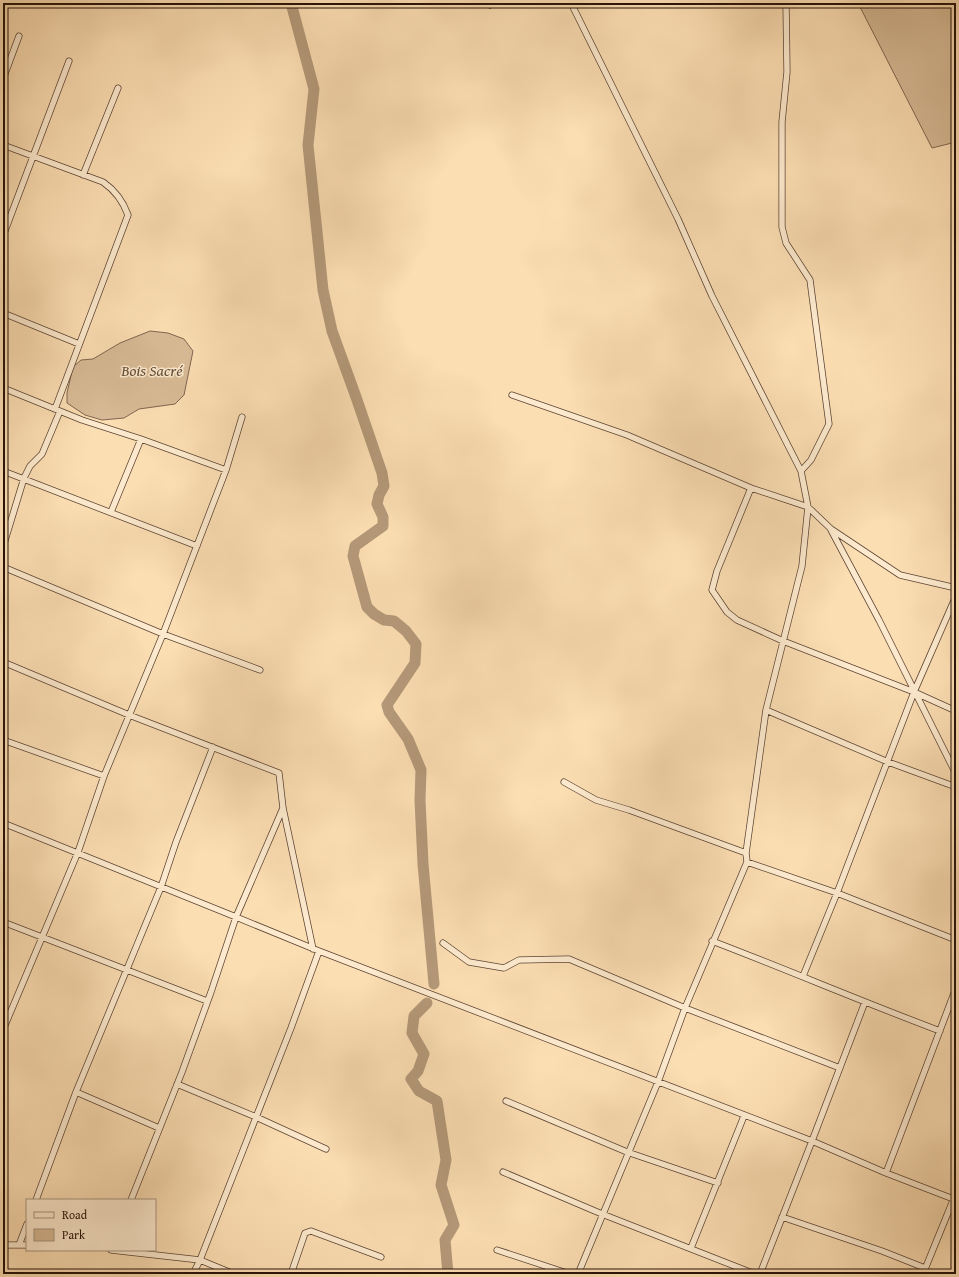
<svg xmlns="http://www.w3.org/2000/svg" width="959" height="1277" viewBox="0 0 959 1277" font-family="'Gentium Book Plus',serif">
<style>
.green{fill:#d8bb96;stroke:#806650}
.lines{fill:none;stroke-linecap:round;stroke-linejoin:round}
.river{stroke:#b49979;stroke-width:11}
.minor-casing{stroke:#5c4534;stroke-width:7}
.minor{stroke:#fdeace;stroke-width:5.5}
.labels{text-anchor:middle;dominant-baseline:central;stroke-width:3;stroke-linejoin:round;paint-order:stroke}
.park-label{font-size:16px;font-style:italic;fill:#654d3a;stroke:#fdeace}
</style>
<rect width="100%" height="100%" fill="#fcdeb3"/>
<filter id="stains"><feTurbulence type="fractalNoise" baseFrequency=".005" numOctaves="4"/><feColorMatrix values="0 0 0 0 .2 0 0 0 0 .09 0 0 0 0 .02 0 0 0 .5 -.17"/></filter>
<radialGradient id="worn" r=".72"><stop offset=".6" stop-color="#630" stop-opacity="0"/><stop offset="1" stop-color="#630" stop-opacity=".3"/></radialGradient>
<path class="green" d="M858,3H956V142L932,148Z
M150,331L168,333L184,339L193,351L184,395L175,404L139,409L124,418L102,420L85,415L67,403V393L73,367L81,360L93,359L120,343Z"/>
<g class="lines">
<path class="river" d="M291,3L314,89L308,145L323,290L332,331L356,397L382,473L384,486L379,495L377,504L383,517V526L355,546L353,556L367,607L374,614L384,620L394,621L406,631L416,644L415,663L387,705L389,712L408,739L421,770L420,800L423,864L434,984
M427,1003L414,1016L412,1033L424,1054L418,1071L411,1079L419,1091L437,1101L446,1160L441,1185L454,1225L445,1240L448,1274"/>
<g class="minor-casing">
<path id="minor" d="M489,3L490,5
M571,3L678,219L712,296L801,471L808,507L802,566L766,710L746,853L747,862L685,1008L658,1082L578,1274
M786,3L787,72L782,122V227L786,243L810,280L829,424L811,460L801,471
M3,79L19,36
M3,145L103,182C116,191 123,201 128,215L55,409
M83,175L118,88
M3,236L69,61
M3,313L79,344
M3,388L82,420L141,439L226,470
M512,395L627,435L751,488L808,507L831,529L900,575L956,588
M3,471L197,546
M751,488L717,571L712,590L727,612L737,620L783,641L914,692L956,711
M111,512L141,439
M831,530L879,620L956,774
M3,547L24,478L30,466L42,454L60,411
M3,567L163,634L260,670
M3,662L129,715L279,773L283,808L313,949
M766,710L888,762L956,787
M3,740L104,776
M564,782L596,800L629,810L746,853
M3,823L236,917L319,951L812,1141L886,1173L956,1200
M747,862L837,893L956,940
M3,922L207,1001
M712,941C788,970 863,1002 940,1031
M443,943L469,962L504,968L519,960L569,959L685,1008L840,1068
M803,976L837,893L914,692L956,596
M3,1030L78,852L104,776L163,634L226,470L242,417
M177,1084L256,1117L326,1149
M76,1092L159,1128
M506,1101L627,1152L718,1183
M503,1172L602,1214L755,1274
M886,1173L956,988
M36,1200L76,1092L161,887L176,842L213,747
M131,1200L182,1072L211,992L236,917L283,808
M782,1217L882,1251L925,1268
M3,1245H27
M19,1245L27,1224
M691,1248L744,1116
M111,1250L200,1260L234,1274
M497,1250L570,1274
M193,1274L200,1260L291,1028L319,951
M291,1274L305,1233L311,1231L381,1257
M760,1274L812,1141L865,1002
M923,1274L956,1193"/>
</g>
<use href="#minor" class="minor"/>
</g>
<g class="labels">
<g class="park-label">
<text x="152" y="370">Bois Sacré</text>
</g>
</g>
<rect width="959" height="1277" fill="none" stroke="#fcdeb3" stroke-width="16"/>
<rect x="4" y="4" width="951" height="1269" fill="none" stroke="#271209" stroke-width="2"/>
<rect x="8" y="8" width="943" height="1261" fill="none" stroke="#271209"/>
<rect x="26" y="1199" width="130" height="52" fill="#fdeace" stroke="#a7947f"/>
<rect x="34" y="1212" width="20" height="6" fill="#fdeace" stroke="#a7947f"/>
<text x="62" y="1219" font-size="12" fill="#271209">Road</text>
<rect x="34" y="1229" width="20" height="12" fill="#d8bb96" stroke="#a7947f"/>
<text x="62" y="1239" font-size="12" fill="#271209">Park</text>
<rect width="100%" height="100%" filter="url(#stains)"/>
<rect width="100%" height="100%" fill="url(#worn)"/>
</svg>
